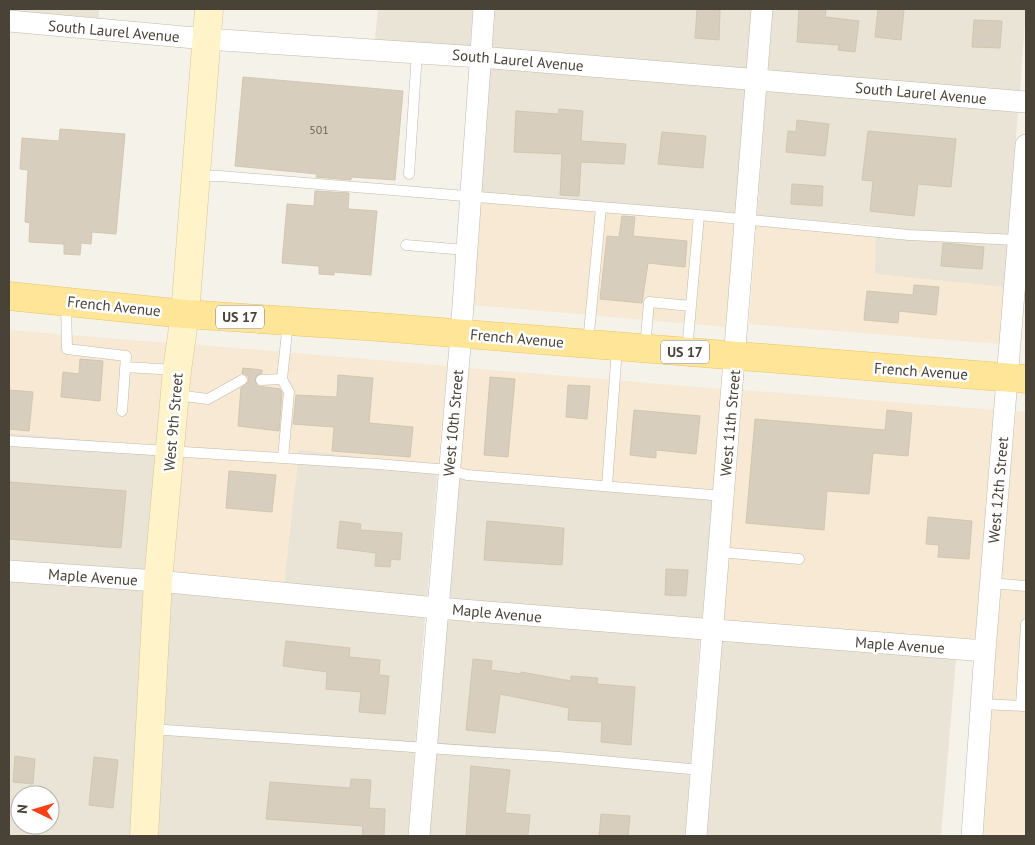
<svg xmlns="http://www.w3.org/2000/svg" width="1035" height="845" viewBox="0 0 1035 845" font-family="'PT Sans',sans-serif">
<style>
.residential{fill:#e9e4d6;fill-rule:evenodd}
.commercial{fill:#f7e9d3}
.building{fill:#d7cebd;stroke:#d2c6b0}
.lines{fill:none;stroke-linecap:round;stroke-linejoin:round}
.lane-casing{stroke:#c1baaa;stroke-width:11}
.street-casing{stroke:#c1baaa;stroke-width:22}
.secondary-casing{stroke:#d7c797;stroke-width:29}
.primary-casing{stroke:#eac562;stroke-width:29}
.lane{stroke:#fff;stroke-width:10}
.street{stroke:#fff;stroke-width:21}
.secondary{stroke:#fff4c9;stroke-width:28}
.primary{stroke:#ffe598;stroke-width:28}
.labels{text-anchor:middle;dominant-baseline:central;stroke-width:5;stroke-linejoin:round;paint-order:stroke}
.number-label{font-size:12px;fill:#6c6558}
.shield{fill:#fff;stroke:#807b73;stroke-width:1}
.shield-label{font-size:14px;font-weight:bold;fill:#494237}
.street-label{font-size:15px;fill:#494237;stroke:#fff}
</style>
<rect width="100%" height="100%" fill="#f5f2e9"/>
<path class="residential" d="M9,9H99V18L9,11Z
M378,9H473L470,47L375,40Z
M495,9H752L747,69L492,48Z
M773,9H1026L1020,92L768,71Z
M490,67L745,88L736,215L481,198Z
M766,89L1018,111L1004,287L874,274L876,225L757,217Z
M9,433L160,446L148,571L9,562Z
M299,449L438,466L427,598L284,584Z
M459,469L713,499L702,620L448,600Z
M9,580L147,590L133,836H9ZM20,795H50V825H20Z
M168,592L425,616L408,836H155Z
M447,618L700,639L685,836H429Z
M722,640L956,659L941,836H707Z"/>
<path class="commercial" d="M481,198L736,215L727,327L473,305Z
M757,217L876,225L875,274L1004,287L1000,344L749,324Z
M9,330L169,343L160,446L9,433Z
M190,344L447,366L438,466L299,450L284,584L169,573Z
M468,368L722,389L713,499L459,469Z
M743,390L994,410L975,641L723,621Z
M1016,411L1026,412V836H983L995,652Z"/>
<path class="building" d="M697,9L720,10L719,40L695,38Z
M799,9L826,10L825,17L859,21L855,52L838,50L839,45L797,42Z
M878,9H904L901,40L875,37Z
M974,20L1002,21L1000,48L972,47Z
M243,77L403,91L395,180L351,177V180L316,177L317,174L235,166Z
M559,109L583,111L581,141L626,144L624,164L581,162L579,196L560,195L562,154L514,152L516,111L558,114Z
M797,120L829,124L825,156L786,152L788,131L796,132Z
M60,129L125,134L116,234L92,232L91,244L81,243L80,255L64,254V244L29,242L30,223L25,222L28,170L20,169L22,138L59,141Z
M868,131L956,139L951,187L918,184L914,216L870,211L873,181L862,180Z
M662,132L706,136L703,168L658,164Z
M792,184L823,186L822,206L791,204Z
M315,191L349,193L348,209L377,211L371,275L334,272V275L319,274V266L282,263L287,204L314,206Z
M622,216L635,217L633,236L687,241L685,267L648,263L642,303L600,299L607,236L619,237Z
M943,243L984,247L982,269L941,266Z
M914,285L939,287L936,315L899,311L898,323L864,320L867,291L913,295Z
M80,359L103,361L100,401L61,397L63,372L79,374Z
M243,368L262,370V373L255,377L257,386L280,389L282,393L279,431L238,426L241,388L249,381L248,376L242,373Z
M338,375L373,378L369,423L413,427L410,457L332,451L334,427L293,424L296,395L337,397Z
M490,377L515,379L508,457L484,455Z
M568,385L590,386L587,419L566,417Z
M9,390L33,392L29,431L9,429Z
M634,410L700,416L696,454L656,450V458L630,455Z
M887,410L912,413L908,456L873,453L869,494L827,491L824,530L746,523L755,419L885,430Z
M229,471L276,475L272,512L226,508Z
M9,482L126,491L121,548L9,539Z
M928,517L972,521L969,559L938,557L939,545L926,544Z
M340,521L361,524L360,530L402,533L400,560L391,559L390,567L375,566L376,553L337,548Z
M487,521L564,528L562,565L484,560Z
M666,569L688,570L686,596L665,595Z
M286,641L350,648L349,657L380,660L379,675L389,676L385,714L359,712L361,692L326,689L327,672L283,666Z
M473,659L492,661L491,670L521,674V672L571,681V676L598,678L597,684L635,687L631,745L601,742L602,722L568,720L569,708L500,694L495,733L466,730Z
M15,756L35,759L33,784L13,782Z
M94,757L118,760L113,808L89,805Z
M471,766L510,770L505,813L530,815L528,836H466Z
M351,779L371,780L369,808L385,809L384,836H362L363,826L266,819L270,782L350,788Z
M601,814L630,816L628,836H599Z"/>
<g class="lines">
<g class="lane-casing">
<path id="lane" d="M409,174L417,52
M197,176H220L699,215L909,235L1019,240
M406,245L466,250
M66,302L67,349L126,356L122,411
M588,343L601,208
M645,348L649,302L691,306
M687,351L699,215
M126,367L175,370
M282,379L289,392L283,458
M261,380L282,379L288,322
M176,395L208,399L242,380
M9,441L377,464L449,470L467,475L724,496
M607,486L617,348
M719,552L799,559
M990,583L1026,586
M981,704L1026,706
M1021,706L1026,624
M151,729L559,757L701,770"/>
</g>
<g class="street-casing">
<path id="street" d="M9,21L206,39L480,57L1026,102
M9,571L158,581L437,608L985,651
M419,836L461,334L484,9
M696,836L762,9
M972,836L985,651L1026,145"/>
</g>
<g class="secondary-casing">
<path id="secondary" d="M144,836L158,581L177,370L185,314L209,9"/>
</g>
<g class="primary-casing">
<path id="primary" d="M9,296L185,314L379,327L1026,379"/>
</g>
<use href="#lane" class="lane"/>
<use href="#street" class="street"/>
<use href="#secondary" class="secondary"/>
<use href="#primary" class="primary"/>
</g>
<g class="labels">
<g class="number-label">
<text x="319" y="129">501</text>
</g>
<g class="shield">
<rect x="216" y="305.5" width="48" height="23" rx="4"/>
<rect x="661" y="340.5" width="48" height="23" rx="4"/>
</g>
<g class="shield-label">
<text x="240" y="317">US 17</text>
<text x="685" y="352">US 17</text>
</g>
<g class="street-label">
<text transform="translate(114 31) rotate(5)">South Laurel Avenue</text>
<text transform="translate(518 60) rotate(5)">South Laurel Avenue</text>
<text transform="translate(921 93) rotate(5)">South Laurel Avenue</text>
<text transform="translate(114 306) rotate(6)">French Avenue</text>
<text transform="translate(517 338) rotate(5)">French Avenue</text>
<text transform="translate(921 371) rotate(4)">French Avenue</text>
<text transform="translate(173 422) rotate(-85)">West 9th Street</text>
<text transform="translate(453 423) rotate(-85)">West 10th Street</text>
<text transform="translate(730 423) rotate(-85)">West 11th Street</text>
<text transform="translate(998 490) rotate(-85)">West 12th Street</text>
<text transform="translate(93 577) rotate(4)">Maple Avenue</text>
<text transform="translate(497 613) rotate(5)">Maple Avenue</text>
<text transform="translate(900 645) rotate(4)">Maple Avenue</text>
</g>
</g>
<rect width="1035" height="845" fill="none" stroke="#494237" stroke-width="20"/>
<g transform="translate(35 810) rotate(275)"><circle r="24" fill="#ffffff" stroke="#b6b3af"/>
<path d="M0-4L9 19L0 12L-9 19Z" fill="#ff4016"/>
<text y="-8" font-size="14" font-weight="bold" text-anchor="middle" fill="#494237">N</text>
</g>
</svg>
